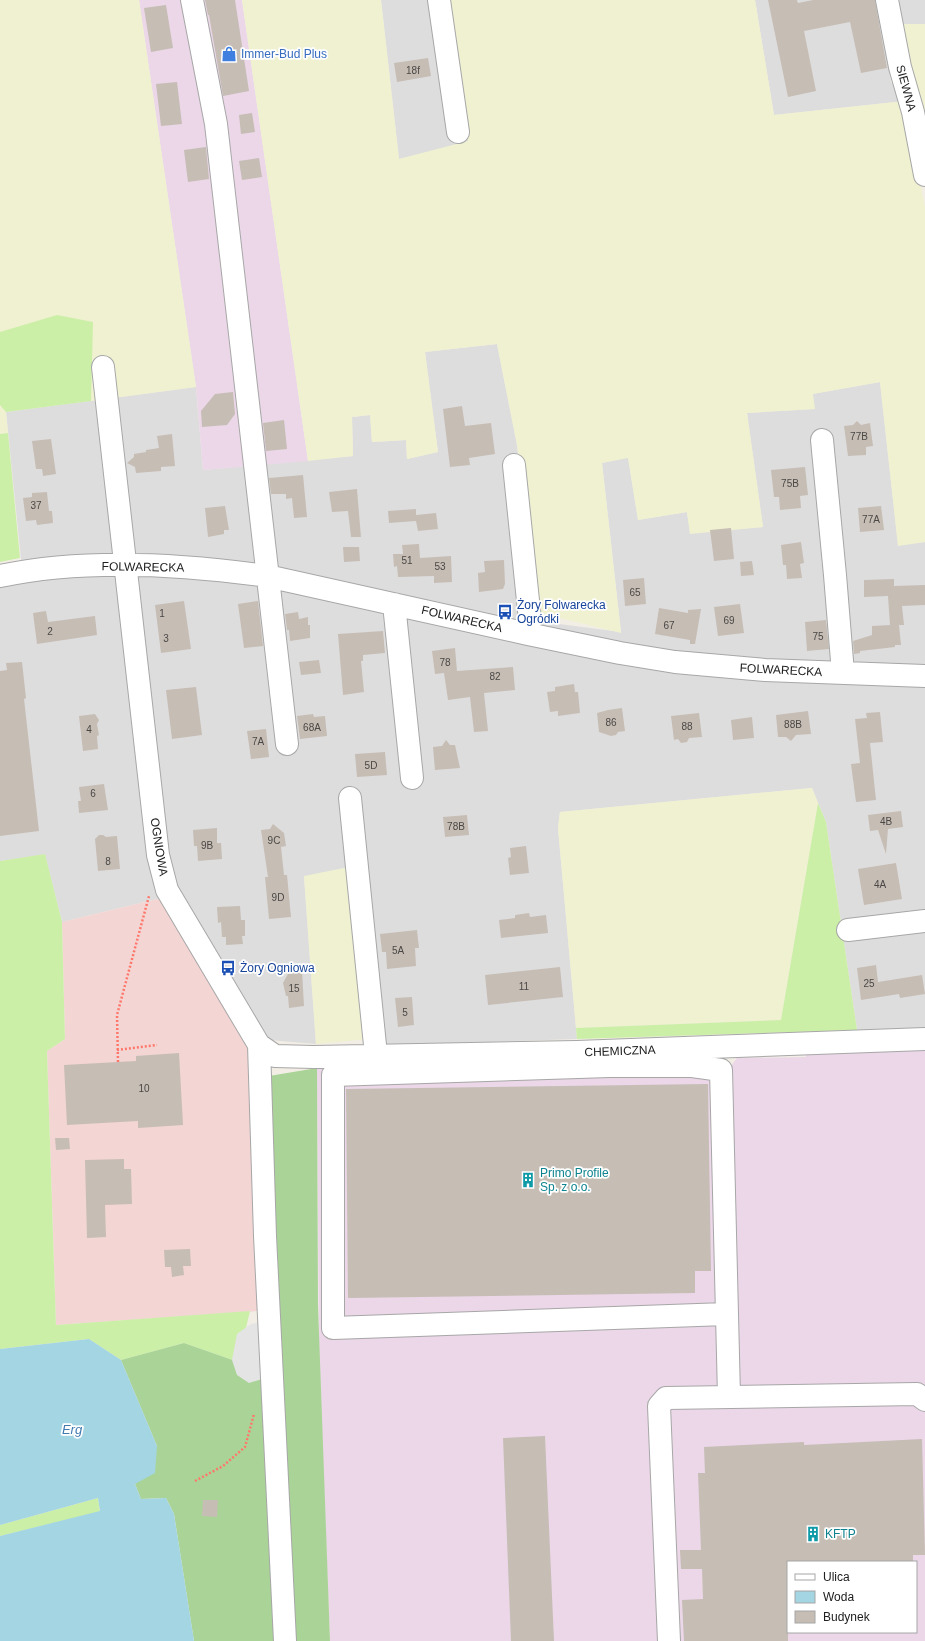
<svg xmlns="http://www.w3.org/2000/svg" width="925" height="1641" viewBox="0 0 925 1641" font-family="Helvetica,sans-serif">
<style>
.residential{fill:#dedddd}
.commercial{fill:#f3d5d4}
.industrial{fill:#ebd7e8;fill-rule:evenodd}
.farmland{fill:#eff1d0}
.grass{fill:#ccefa8}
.forest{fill:#aad497}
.parking{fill:#e4e4e4}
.water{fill:#a3d5e2}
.building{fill:#c6bdb5}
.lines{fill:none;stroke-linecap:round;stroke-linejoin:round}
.minor-casing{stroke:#a7a7a7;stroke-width:24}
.path{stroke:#ff776a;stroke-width:2.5;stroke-dasharray:2 2;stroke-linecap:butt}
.minor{stroke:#fff;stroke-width:22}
.labels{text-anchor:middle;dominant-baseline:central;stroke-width:3.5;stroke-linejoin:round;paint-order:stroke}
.number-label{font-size:10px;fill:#4a4745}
.shop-label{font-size:12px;fill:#366cbe;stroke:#fff;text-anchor:start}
.street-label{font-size:12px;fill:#202020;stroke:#fff}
.transit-label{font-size:12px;fill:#164399;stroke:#fff;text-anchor:start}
.culture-label{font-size:12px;fill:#0d838f;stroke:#fff;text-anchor:start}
.water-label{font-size:13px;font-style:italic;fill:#407ab1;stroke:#fff}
</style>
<rect width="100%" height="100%" fill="#f2eee6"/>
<path class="residential" d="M381,0H447L468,142L399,159Z
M755,0H877L891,82L905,101L774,115Z
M895,0H925V24H901Z
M497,344L517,445L531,559L536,621L621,632L602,463L628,457L638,520L687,512L690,533L763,527L747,413L814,409L812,394L880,382L898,545L925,542V1029L857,1030L826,822L812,788L560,812L558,828L577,1039L369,1046L304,876L316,1044L269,1040L174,895L62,922L45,855L0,861V584L23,579L6,412L196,387L203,470L353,456L352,417L370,415L372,442L406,440L407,459L438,452L425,352Z"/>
<path class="commercial" d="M174,895L183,901L269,1040L273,1310L56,1325L47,1051L65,1039L62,922Z"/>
<path class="industrial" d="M139,0H242L308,461L203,470L196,387Z
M925,1049V1641H330L319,1362L317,1068L730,1067L737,1058L806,1057V1054ZM788,1562H916V1632H788Z"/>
<path class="farmland" d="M0,0H139L196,387L91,401L92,322L0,332Z
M242,0H381L399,159L468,141L447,0H755L774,115L905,101L925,208V542L898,546L880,382L813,394L815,409L747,413L763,527L690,534L687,512L638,520L628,458L602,463L621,633L535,612L531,559L517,445L497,344L425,352L438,452L407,459L406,440L372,442L370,415L352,417L353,456L308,461Z
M901,24H925V134Z
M0,405L6,412L8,433L0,434Z
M812,788L818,803L781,1020L576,1028L558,828L560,812Z
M349,867L368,1039L316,1044L304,876Z"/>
<path class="grass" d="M57,315L93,322L91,401L6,412L0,405V332Z
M8,433L20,558L0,562V434Z
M818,803L826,822L857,1030L577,1039L576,1028L781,1020Z
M45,854L62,922L65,1039L47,1051L56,1325L250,1311L238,1362L184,1343L121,1360L89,1339L0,1349V861Z
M98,1498L100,1512L0,1536V1525Z"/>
<path class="forest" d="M317,1068L318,1305L330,1641H194L174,1514L166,1498L141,1499L135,1484L157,1446L121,1360L184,1343L267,1372L273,1310L269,1076Z"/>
<path class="parking" d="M262,1322V1379L249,1383L237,1375L232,1360L237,1334L251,1324Z"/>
<path class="water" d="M89,1339L121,1360L157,1446L155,1473L135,1484L141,1499L166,1498L174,1514L194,1641H0V1536L100,1511L98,1498L0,1525V1349Z"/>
<path class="building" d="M205,0H235L249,91L223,96L209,15H208Z
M768,0H797L798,3L813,0H875L887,68L861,73L850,22L804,31L816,91L788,97Z
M166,5L173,48L151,52L144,8Z
M428,58L431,76L397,82L394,63Z
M177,82L182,124L161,126L156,84Z
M252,113L255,132L241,134L239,115Z
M206,147L209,179L188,182L184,150Z
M259,158L262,177L242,180L239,161Z
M233,392L235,414L227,425L202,427L201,411L215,394Z
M462,406L465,426L491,423L495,454L469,458L470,465L450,467L443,409Z
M284,420L287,449L266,451L263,423Z
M857,421L861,425L870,423L873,446L866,447V455L848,456L844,426L853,425Z
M172,434L175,466L161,467V471L136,473L135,467L127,463L134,457V454L146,452V450L159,448L157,436Z
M51,439L56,474L43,476L42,469H36L32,441Z
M805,467L808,495L800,496L801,508L780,510L779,497H774L771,470Z
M303,475L307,517L294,518L292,498L286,499V494H271L269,478Z
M357,489L361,537H351L348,511L332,512L329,492Z
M47,492L49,511H52L53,523L37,525L36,520L26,521L23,498L32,497V493Z
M225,506L229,530H224V534L208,537L205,508Z
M881,506L884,530L860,532L858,508Z
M416,509V515L436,513L438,529L418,531L416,521L389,523L388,511Z
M731,528L734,559L714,561L710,530Z
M801,542L804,563L800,564L802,578L787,579L786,565H783L781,545Z
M419,544L420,558L451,556L452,582L434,583V576L398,577L397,566L394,567L393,554H403L402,545Z
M343,547H359L360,561L344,562Z
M504,560L505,584L503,589L479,592L478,573L485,572L484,561Z
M752,561L754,575L741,576L740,562Z
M644,578L646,604L625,606L623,580Z
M894,579V586L925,585V605L902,606L904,625H899L901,645H895V647L860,651V653L854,654L853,641L872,635V626L890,625L888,596L864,597V580Z
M184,601L191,649L161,653L155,605Z
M258,601L263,646L244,648L238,604Z
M740,604L744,633L718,636L714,607Z
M659,608L688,613V610L701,609L695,644H690V640L655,634Z
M46,611L48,622L95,616L97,635L37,644L33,613Z
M298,612L299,619L308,617V625H310V638L290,641L289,630H287L285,614Z
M826,620L829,649L807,651L805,622Z
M383,631L385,653L363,655V661H361L364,692L343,695L338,634Z
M455,648L457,671L513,667L515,690L484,693L488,731L474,732L470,697L448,700L444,673L435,674L432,651Z
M319,660L321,673L301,675L299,662Z
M22,662L26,698L24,699L39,831L0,836V671L7,670L6,663Z
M574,684L575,692H578L580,713L558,716V711L550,712L547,692L555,691V687Z
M196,687L202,735L172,739L166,690Z
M622,708L625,731L618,732L616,735L611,736L599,732L597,713L608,710Z
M808,711L811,734L796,735L791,741L786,737H778L776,715Z
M880,712L883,742L870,743L876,800L856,802L851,764L860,763L855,719L867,718L866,713Z
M699,713L702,737L689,738L687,742L681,743L678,739L674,740L671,716Z
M95,714L99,720L97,724L99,735L97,736L98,749L83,751L79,716Z
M313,714L314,717L325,716L327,736L300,739L297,716Z
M752,717L754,738L733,740L731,720Z
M266,729L269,757L251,759L247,731Z
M446,740L450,745H455L460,768L435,770L433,747L442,746Z
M385,752L387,775L357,777L355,754Z
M104,784L108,810L79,813L78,801H81L79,787Z
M901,811L903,827L888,829L886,854L878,830L870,831L868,815Z
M467,815L469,835L445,837L443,817Z
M273,824L284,833L286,846L281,847L284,875H287L291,917L269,919L265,877H268L261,830L270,829Z
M217,828V843H221L222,859L198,861L197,846H194L193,830Z
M99,835H103L106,837L117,836L120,869L98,871L95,839Z
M526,846L529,873L510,875L508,858L511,857L510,848Z
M896,863L902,899L864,905L858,869Z
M240,906L241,920H245V936H242L243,944L226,945V937H222L221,922L218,923L217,907Z
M529,913L530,917L546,915L548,933L501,938L499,920L515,918V915Z
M417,930L419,948H415L416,966L387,969L386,952H382L380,934Z
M876,965L878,982L922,975L925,994L900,998L899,994L861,1000L857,968Z
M560,967L563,997L488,1005L485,975Z
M302,971L304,1006L289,1008L288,996H286L283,983L289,972Z
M412,997L414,1025L398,1027L395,998Z
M179,1053L183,1125L138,1128V1121L67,1125L64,1065L136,1061V1056Z
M708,1084L711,1271H695V1293L348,1298L346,1089Z
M55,1138H69L70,1149L56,1150Z
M124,1159V1169H131L132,1204L105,1205L106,1237L87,1238L85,1160Z
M190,1249L191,1266H183L184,1275L172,1277L171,1267H165L164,1250Z
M545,1436L554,1641H511L503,1438Z
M922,1439L925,1555H913V1562H788V1641H684L682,1600L703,1599L702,1569H681L680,1550H701L698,1473H705L704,1447L804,1442V1445Z
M203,1500H218L217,1517L202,1516Z"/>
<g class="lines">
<g class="minor-casing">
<path id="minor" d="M192,0L216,124L287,744
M439,0L458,132
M887,0L900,67L913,112L925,175
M103,367L158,855L167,890L259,1045L275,1056L314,1057L577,1052L925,1039
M822,440L835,575L843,673
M514,465L530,620L528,634
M0,576C84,558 182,564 267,576L528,634L620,653L675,662L765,670L925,676
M394,604L412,778
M350,798L376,1055
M848,930L925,921
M259,1045L265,1236L285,1641
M726,1314L333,1328V1075L610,1066H692L721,1070L729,1396
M669,1641L659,1406L666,1398L917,1394L925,1400"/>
</g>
<path class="path" d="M117,1050L157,1045
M118,1062L117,1015L149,896
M195,1481L223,1466L245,1447L254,1414"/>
<use href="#minor" class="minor"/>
</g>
<defs>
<g id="shop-bare" transform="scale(1.2)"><path d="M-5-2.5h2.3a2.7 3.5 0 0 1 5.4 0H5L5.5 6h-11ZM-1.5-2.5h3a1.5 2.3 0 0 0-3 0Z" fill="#3f7fe0" stroke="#fff" stroke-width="2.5" paint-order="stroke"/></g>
<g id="bus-bare" transform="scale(1.2)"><path d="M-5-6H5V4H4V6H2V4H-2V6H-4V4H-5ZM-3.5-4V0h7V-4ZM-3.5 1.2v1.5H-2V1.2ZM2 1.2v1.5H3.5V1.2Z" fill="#1a4fb4" stroke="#fff" stroke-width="2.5" paint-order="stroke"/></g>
<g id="building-bare" transform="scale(1.2)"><path d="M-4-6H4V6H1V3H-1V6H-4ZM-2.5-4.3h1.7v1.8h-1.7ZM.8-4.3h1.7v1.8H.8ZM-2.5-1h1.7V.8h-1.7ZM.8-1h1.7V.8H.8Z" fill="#0f9aa8" stroke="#fff" stroke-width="2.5" paint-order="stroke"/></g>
</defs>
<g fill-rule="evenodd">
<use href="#shop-bare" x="229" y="54"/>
<use href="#bus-bare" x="505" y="612"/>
<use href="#bus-bare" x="228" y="968"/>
<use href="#building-bare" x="528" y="1180"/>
<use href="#building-bare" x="813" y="1534"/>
</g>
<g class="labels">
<g class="number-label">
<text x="413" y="70">18f</text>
<text x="859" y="436">77B</text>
<text x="790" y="483">75B</text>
<text x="36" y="505">37</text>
<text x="871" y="519">77A</text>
<text x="407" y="560">51</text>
<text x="440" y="566">53</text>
<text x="635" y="592">65</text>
<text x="162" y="613">1</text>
<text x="729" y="620">69</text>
<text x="669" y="625">67</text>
<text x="50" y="631">2</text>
<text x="818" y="636">75</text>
<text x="166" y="638">3</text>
<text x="445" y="662">78</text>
<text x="495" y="676">82</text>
<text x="611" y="722">86</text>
<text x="793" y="724">88B</text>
<text x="687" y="726">88</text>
<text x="312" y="727">68A</text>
<text x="89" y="729">4</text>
<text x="258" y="741">7A</text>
<text x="371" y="765">5D</text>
<text x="93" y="793">6</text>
<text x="886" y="821">4B</text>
<text x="456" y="826">78B</text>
<text x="274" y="840">9C</text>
<text x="207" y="845">9B</text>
<text x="108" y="861">8</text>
<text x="880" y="884">4A</text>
<text x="278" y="897">9D</text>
<text x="398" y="950">5A</text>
<text x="869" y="983">25</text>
<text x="524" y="986">11</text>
<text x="294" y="988">15</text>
<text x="405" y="1012">5</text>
<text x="144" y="1088">10</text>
</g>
<g class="shop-label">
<text x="241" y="54">Immer-Bud Plus</text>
</g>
<g class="street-label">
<text transform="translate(906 88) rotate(75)">SIEWNA</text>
<text transform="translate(143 567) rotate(1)">FOLWARECKA</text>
<text transform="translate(462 619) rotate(13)">FOLWARECKA</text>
<text transform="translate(781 670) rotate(3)">FOLWARECKA</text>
<text transform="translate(159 847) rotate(81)">OGNIOWA</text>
<text transform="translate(620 1051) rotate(-2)">CHEMICZNA</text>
</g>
<g class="transit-label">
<text x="517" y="605">Żory Folwarecka<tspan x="517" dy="14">Ogródki</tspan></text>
<text x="240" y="968">Żory Ogniowa</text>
</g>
<g class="culture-label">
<text x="540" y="1173">Primo Profile<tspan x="540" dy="14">Sp. z o.o.</tspan></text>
<text x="825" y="1534">KFTP</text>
</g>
<g class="water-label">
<text x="72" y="1429">Erg</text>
</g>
</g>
<rect x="787" y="1561" width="130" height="72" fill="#ffffff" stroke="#a6a6a6"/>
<rect x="795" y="1574" width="20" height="6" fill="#ffffff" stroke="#a6a6a6"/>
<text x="823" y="1581" font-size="12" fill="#202020">Ulica</text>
<rect x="795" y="1591" width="20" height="12" fill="#a3d5e2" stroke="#a6a6a6"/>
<text x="823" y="1601" font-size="12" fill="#202020">Woda</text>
<rect x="795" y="1611" width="20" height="12" fill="#c6bdb5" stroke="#a6a6a6"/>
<text x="823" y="1621" font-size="12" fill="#202020">Budynek</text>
</svg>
